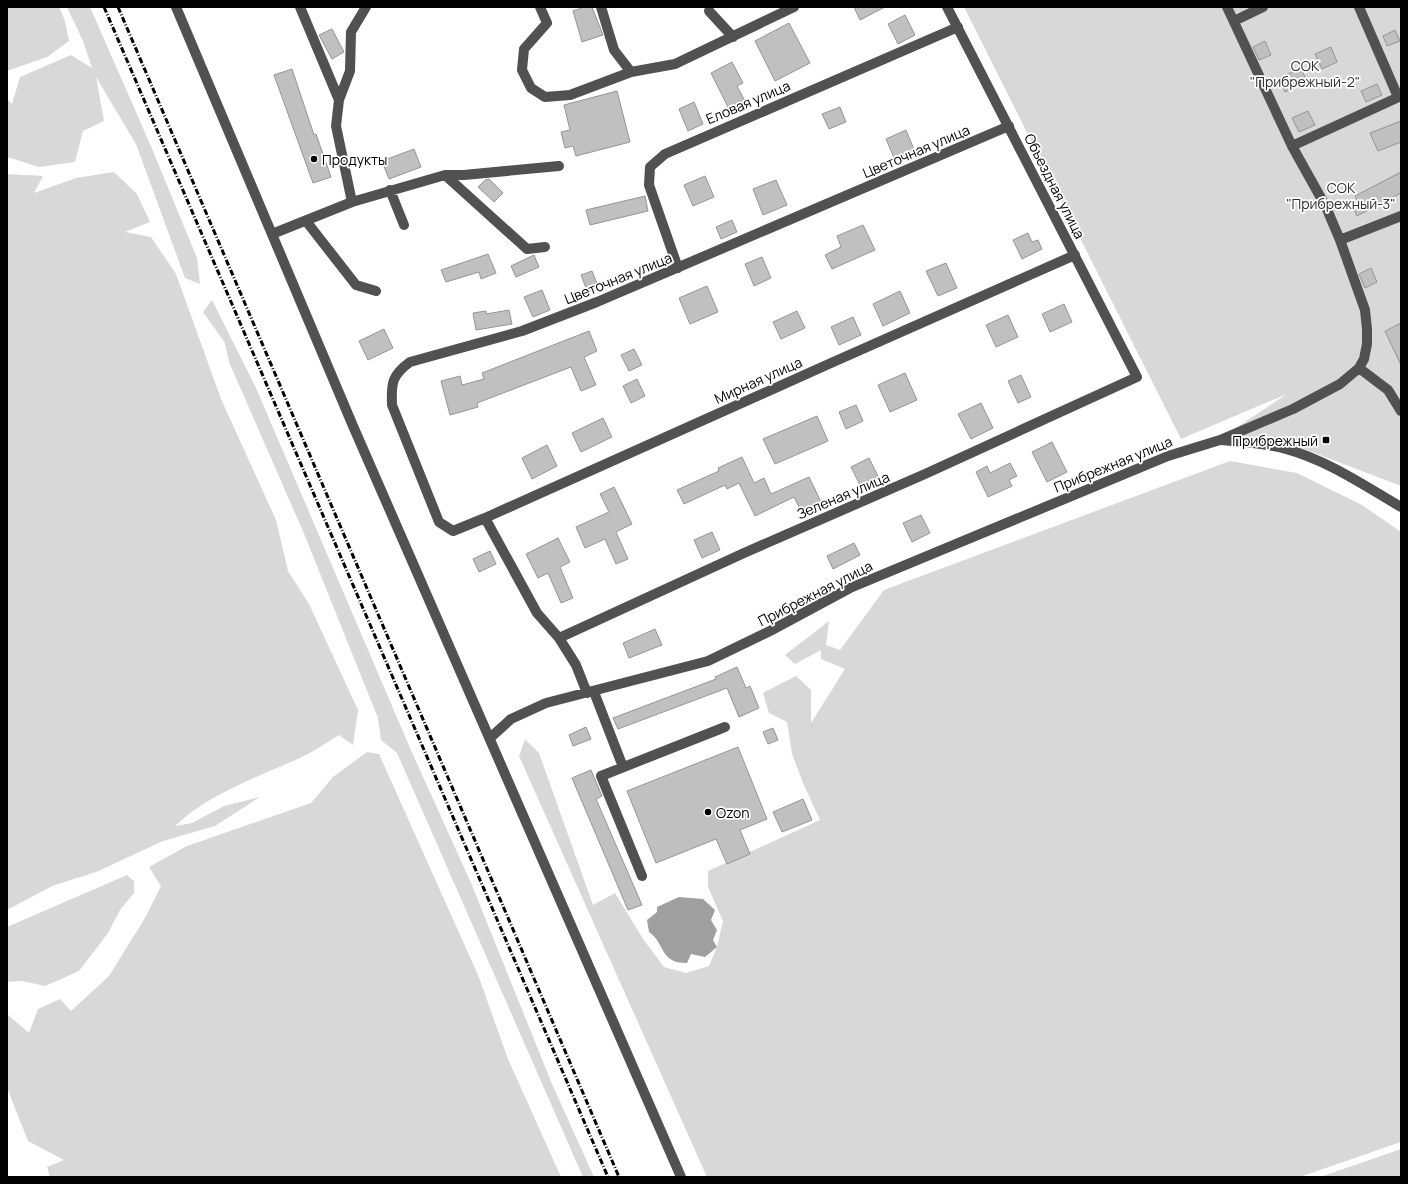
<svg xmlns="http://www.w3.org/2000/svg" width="1408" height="1184" viewBox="0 0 1408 1184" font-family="Manrope,sans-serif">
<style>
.green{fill:#d8d8d8}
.water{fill:#9f9f9f}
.building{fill:#c0c0c0;stroke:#959595}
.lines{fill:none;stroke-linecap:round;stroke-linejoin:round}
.minor{stroke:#515151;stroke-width:10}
.rail{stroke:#000;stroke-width:3;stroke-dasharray:6 2 1 2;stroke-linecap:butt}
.poi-dot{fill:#000;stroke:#fff;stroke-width:1.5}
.labels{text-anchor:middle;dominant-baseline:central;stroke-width:3.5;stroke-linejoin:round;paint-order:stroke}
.park-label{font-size:14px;fill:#2f2f2f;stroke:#fff}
.street-label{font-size:14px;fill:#000;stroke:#fff}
.poi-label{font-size:14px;fill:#000;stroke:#fff;text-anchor:start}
</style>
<rect width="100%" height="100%" fill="#fff"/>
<path class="green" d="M7,7H59L65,21L69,41L47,57L7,71Z
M67,7H90L150,144L197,258L200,284L185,278L136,144L96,77L104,121L83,131L75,162L39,167L7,157V99L12,104L20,77L71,55L92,68L83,41Z
M964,7H1401V486L1299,447L1225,435L1287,394L1181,439Z
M114,172L137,194L150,222L125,232L151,237L176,274L221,399L276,520L288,571L309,604L358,710L353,745L339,735C327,742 315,751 302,757C260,776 208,794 175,826L192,823L224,806L260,797L215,826L163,841L96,872L52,886L7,910V174L43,176L34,193L76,178Z
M212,300L256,388L410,748L471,883L552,1084L594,1177H583L397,753L381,740L378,718L305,536L229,362L225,343L203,312Z
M1230,461L1297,473L1362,505L1401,532V1142L1300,1177H707L519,756L525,739L539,753L593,905L615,893L643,939L664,967L686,973L709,966L717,947L723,921L708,887V871L820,820L803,783L792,754L787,722L769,713L763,693L796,676L811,690V723L845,669L821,659V650L795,664L785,655L829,621L826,645L840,650L884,590Z
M367,752L379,754L478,975L508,1059L561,1177H50L47,1167L64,1160L28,1141L7,1088V1014L29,1033L38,1009L60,999L71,1011L109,976L145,918L161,886L149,867L187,846L311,803L333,777Z
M127,875L134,881V893L120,910L108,933L79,971L45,986L22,981L7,982V927Z
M1401,1149V1177H1320Z"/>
<path class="water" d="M679,897L703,899L715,910L711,920L717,930L713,940L717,947L705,957L691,954L687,963C659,963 666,944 649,932L647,920L657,912V907Z"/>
<path class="building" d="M584,7H592L603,35L582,42L573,11Z
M854,7H885L860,20Z
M905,15L915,35L898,44L888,24Z
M789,23L810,63L775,81L755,41Z
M332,29L344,52L332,59L319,35Z
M1395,30L1400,41L1387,46L1383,36Z
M1265,41L1271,55L1259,60L1253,47Z
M1331,47L1337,62L1322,69L1315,54Z
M732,62L743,83L737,86L745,101L729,109L711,73Z
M1301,68L1307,82L1285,92L1279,78Z
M292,69L314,135L316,134L331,177L313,183L274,75Z
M1377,84L1382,95L1366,102L1361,91Z
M617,91L630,142L576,156L573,146L565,148L561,132L570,130L564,105Z
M694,102L703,124L688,131L679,109Z
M840,107L846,122L829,129L822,114Z
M1308,111L1315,125L1299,132L1292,118Z
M1401,121V142L1378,151L1370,133Z
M906,130L915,152L895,160L886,139Z
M414,149L421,167L389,179L382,161Z
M1401,172V193L1357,216L1352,205L1358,202L1355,196Z
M705,176L714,197L693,206L684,185Z
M489,179L503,193L494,202L478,187L485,180Z
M776,180L787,205L763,215L753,189Z
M645,196L648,211L590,225L586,210Z
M732,220L737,232L721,239L716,227Z
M863,225L875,250L832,269L825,255L841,247L837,236Z
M1028,233L1032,242L1038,240L1042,249L1022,259L1013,240Z
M488,254L496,273L481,279L479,272L446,282L441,270Z
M534,255L539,267L516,277L511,266Z
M762,257L771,278L754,286L745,264Z
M946,263L957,288L938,296L926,271Z
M1371,268L1377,282L1365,288L1359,274Z
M592,271L599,289L588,293L581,275Z
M707,286L718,312L690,324L679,298Z
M542,290L550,310L533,317L524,297Z
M900,291L910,313L883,326L873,304Z
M1064,304L1072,322L1050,332L1042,314Z
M509,310L512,324L476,330L473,313L486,311V314Z
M797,311L805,328L781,339L773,322Z
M1008,315L1018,337L996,347L986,325Z
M853,317L861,335L839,345L831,327Z
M1401,323V365L1385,331Z
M384,329L393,348L368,360L359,341Z
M589,331L597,351L584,357L596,385L581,391L571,367L477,403L478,407L450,415L441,381L460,376L462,385L484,379L482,373Z
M634,349L642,365L629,371L621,355Z
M905,373L917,400L890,412L878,385Z
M1021,375L1031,397L1018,403L1008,381Z
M637,379L645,396L631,403L623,386Z
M981,403L993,428L971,439L958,414Z
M856,405L863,421L846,429L839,412Z
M817,416L828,441L775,464L763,439Z
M603,418L612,437L581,452L572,433Z
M1052,442L1067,472L1047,482L1032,452Z
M547,445L557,466L532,479L522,458Z
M742,457L754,483L764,478L771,494L809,477L821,502L801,511L794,497L755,516L739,483L727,489L725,485L684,504L677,490L719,471L718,468Z
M869,458L878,476L860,485L851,467Z
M1010,463L1017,476L1009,480L1012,486L988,497L976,472L987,466L990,473Z
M614,487L632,524L616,532L628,559L616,564L605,539L585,548L576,527L609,512L600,494Z
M921,515L930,533L912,542L903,523Z
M712,532L720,550L702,558L694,540Z
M558,538L570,562L560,567L573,598L561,603L548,573L538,578L526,554Z
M854,543L860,555L833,569L827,556Z
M490,551L496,564L479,572L473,559Z
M655,629L662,645L629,658L623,643Z
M737,667L746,688L750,686L759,708L739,717L727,688L618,729L613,718L716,679L715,677Z
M586,727L591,739L573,746L569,735Z
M773,728L778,740L768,744L763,732Z
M738,747L767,819L740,830L750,854L727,864L716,839L656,863L627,791Z
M591,770L602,796L596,799L642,905L628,910L572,778Z
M803,799L812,820L782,832L773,812Z"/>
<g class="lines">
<path class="minor" d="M176,7L353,426L681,1177
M300,7L339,100
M540,7L547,23L524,49L522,70L531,88L545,97L570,95L631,72L675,64L794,7
M601,7L614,50L631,72
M1359,7L1398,97
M709,11L733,37
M1234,21L1263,7
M1009,126L597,302L522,331L410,362C392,375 391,383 392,405L439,522L453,531L485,518L831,363L1075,255
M1292,146L1401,96
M445,175L527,249L545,247
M390,190L404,225
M352,202L336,126L339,100L350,71L351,32L366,7
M306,221L356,285L376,291
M272,234L352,202L445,175H464L559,166
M1340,240L1401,216
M678,268L649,185L650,167L665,154L958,27
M1359,368L1388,390L1401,411
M1222,440C1243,442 1265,443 1286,449C1327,460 1365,486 1401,507
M485,518L537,613L559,638L576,665L587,693
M559,638L744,553L925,474L1137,377L947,7
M594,692L623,767
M490,738L511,719L546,703L708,661L770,631L850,588L1168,456L1220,440L1293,409L1340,384L1359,368L1364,359L1367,344V329L1365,310L1340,240L1326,207L1292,146L1227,7
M642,876L601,776L725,727"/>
<path class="rail" d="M104,7L608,1177
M118,7L619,1177"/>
</g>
<g class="poi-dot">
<circle cx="314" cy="159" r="4"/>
<rect x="1322" y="436" width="8" height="8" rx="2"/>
<circle cx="708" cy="812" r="4"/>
</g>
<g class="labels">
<g class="park-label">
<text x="1305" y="65">СОК<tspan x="1305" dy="16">"Прибрежный-2"</tspan></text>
<text x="1341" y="187">СОК<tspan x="1341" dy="16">"Прибрежный-3"</tspan></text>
</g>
<g class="street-label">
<text transform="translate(748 102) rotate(-23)">Еловая улица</text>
<text transform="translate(916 151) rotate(-23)">Цветочная улица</text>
<text transform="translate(1055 186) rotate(63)">Объездная улица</text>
<text transform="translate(618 278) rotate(-22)">Цветочная улица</text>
<text transform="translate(758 380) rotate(-24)">Мирная улица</text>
<text transform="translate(1113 464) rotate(-22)">Прибрежная улица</text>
<text transform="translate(843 495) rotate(-23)">Зеленая улица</text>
<text transform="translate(815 593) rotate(-27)">Прибрежная улица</text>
</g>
<g class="poi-label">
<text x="322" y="159">Продукты</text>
<text x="1318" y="440" text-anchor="end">Прибрежный</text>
<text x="716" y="812">Ozon</text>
</g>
</g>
<rect width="1408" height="1184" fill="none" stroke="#000000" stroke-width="16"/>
</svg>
